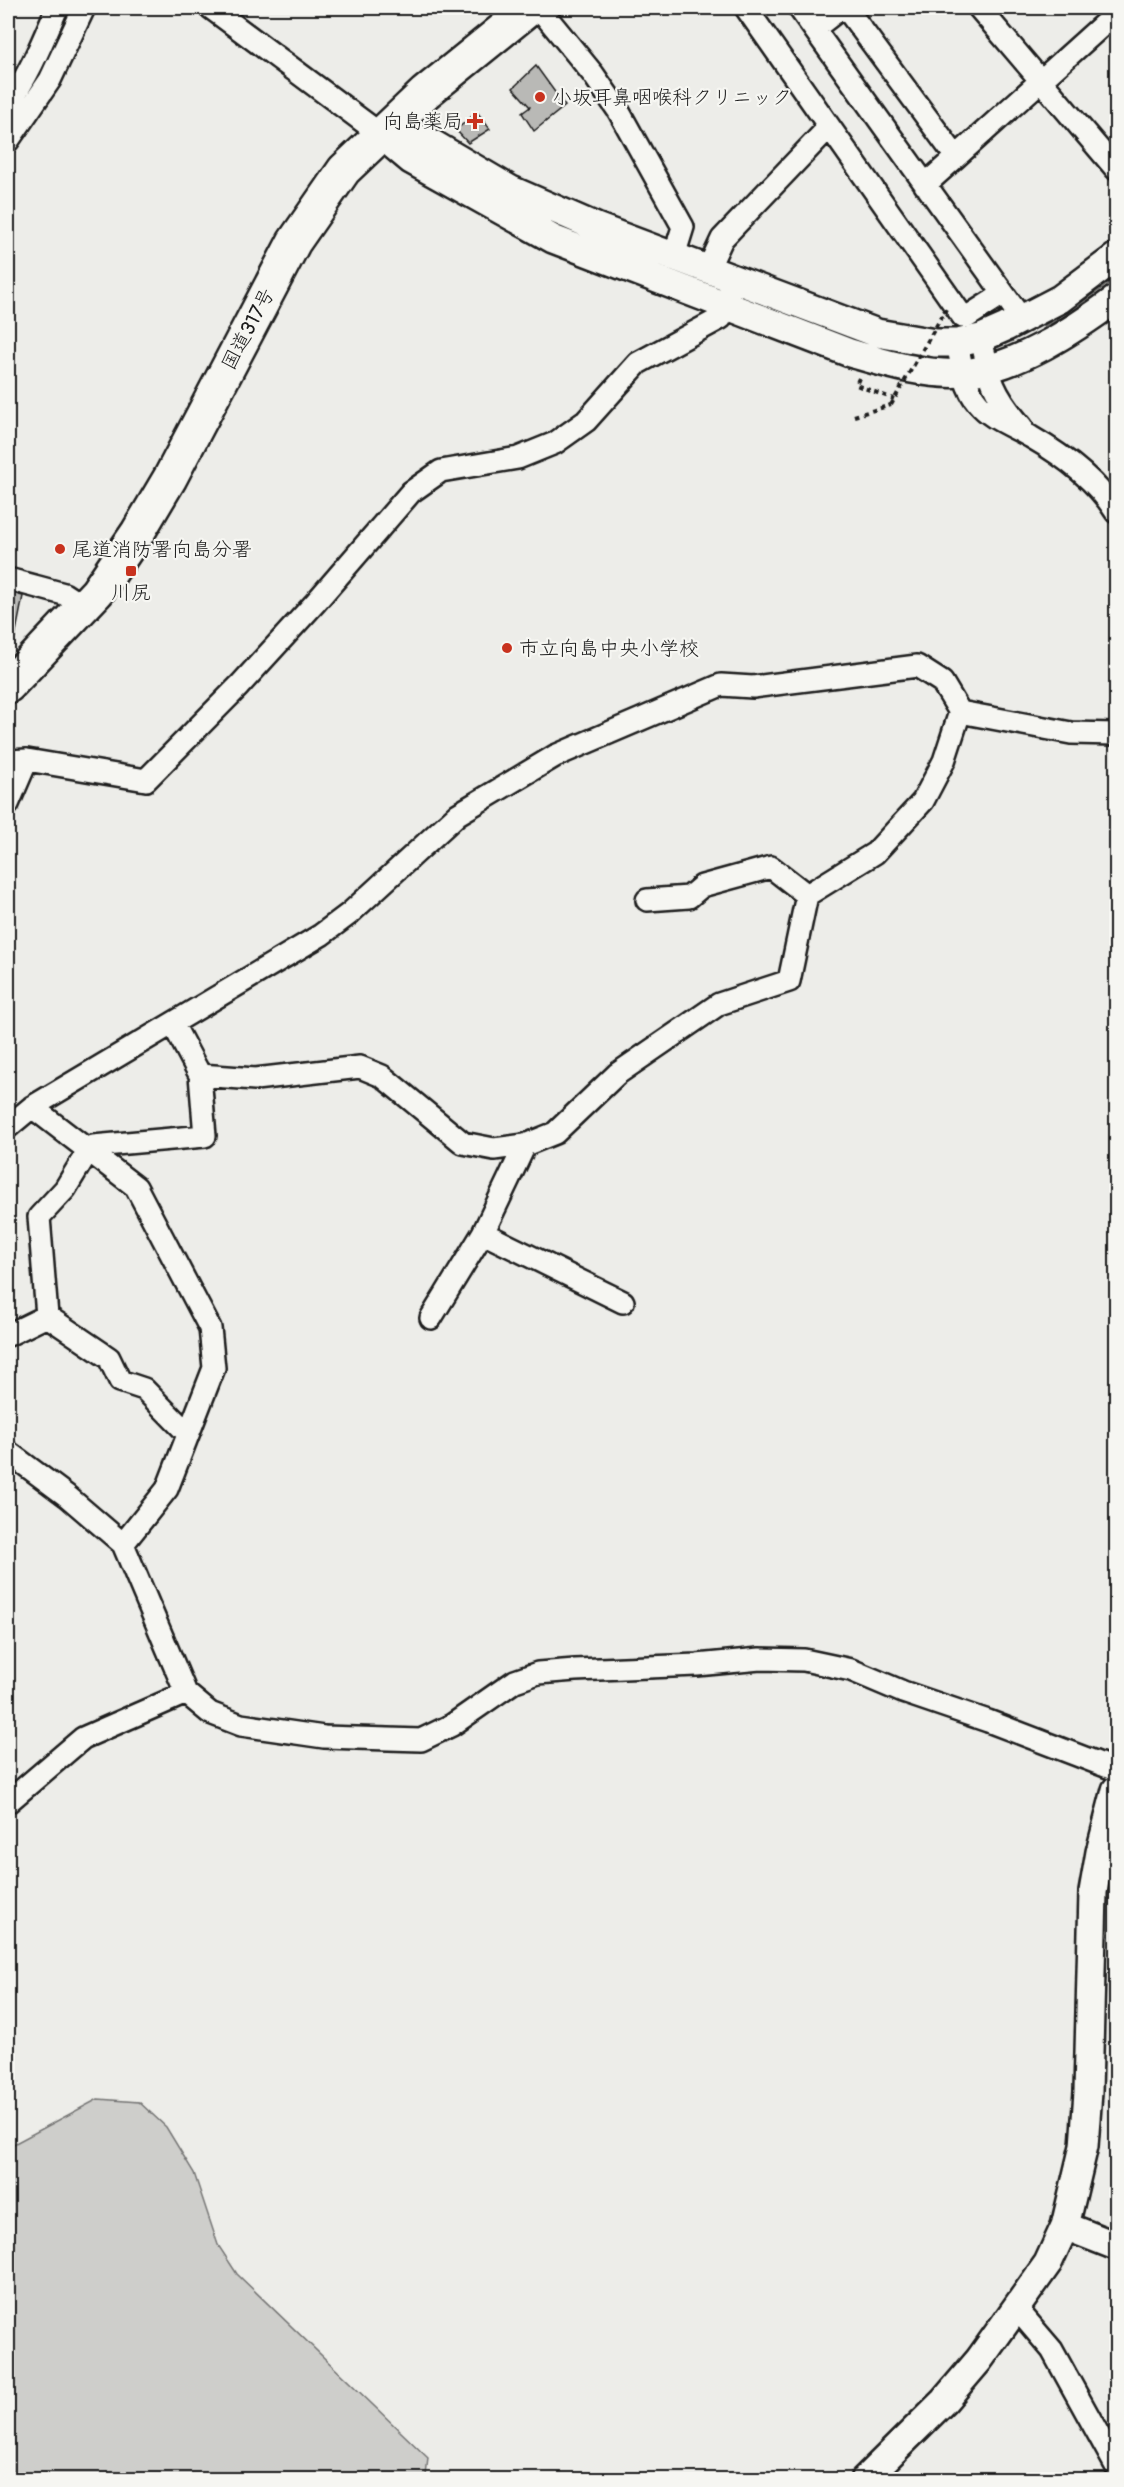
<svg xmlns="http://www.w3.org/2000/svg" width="1124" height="2487" viewBox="0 0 1124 2487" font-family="Pangolin,'Klee One',sans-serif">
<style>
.green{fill:#cececb;stroke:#757574;stroke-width:1.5}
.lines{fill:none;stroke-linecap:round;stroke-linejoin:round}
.stream{stroke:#6f6f6d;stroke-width:6}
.river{stroke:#a6a6a3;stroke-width:36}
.building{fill:#b9b9b6;stroke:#1c1c1c;stroke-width:1.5}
.minor-casing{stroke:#1c1c1c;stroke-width:26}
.tertiary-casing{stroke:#1c1c1c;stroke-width:32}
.trunk-casing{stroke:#1c1c1c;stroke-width:38}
.path{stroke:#1c1c1c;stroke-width:4;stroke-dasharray:4.5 4.5;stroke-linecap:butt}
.minor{stroke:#f6f6f2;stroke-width:21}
.tertiary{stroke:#f6f6f2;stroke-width:27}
.trunk{stroke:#f6f6f2;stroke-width:33}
.path-bridge{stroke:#1c1c1c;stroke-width:4;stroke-dasharray:4.5 4.5;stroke-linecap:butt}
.poi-dot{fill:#c8321e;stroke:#f6f6f2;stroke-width:2}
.labels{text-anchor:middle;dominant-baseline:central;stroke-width:4.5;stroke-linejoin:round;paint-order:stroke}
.poi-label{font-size:20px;fill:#1c1c1c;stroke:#f6f6f2;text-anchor:start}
.street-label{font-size:20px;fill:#1c1c1c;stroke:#f6f6f2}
</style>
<rect width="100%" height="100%" fill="#edede9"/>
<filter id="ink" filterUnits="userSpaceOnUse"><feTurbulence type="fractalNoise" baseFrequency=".0167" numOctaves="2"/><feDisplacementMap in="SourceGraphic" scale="12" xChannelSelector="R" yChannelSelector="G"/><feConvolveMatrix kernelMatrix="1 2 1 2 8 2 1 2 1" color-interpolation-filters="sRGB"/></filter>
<g filter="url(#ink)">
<path class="green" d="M98,2099L139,2102L166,2127L194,2173L218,2245L237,2274L428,2458L426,2476L417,2480H282L245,2477L230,2480L8,2479V2147Z"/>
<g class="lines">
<path class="stream" d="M1047,326L1116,275"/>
<path class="river" d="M36,84L45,71L71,8"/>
</g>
<path class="building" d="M536,66L565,106L534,131L522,113L530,107L513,88Z
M477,112L490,129L468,143L456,130Z
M8,592L23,596L15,637L8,636Z"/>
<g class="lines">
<g class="minor-casing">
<path id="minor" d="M211,8L380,134
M539,8L593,74L618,110L683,227L674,256
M746,8L963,317H967L1003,294
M799,8L1021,318
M846,8L956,157
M979,8L1116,169
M814,29L841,8
M8,104C29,76 43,40 57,8
M8,141L50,80L84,8
M925,185L1116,13
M708,269L722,239L829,127
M981,338C990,380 993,394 1022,427
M957,343C961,362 964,387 978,403C992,420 1013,426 1031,437C1064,456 1096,480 1116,512
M8,579L64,594L84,607
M8,761L27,760L146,780L239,686L315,603L411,492L441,471L518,458L555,443L586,421L638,363L721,318L730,290
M8,804L27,760
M647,900L689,897L702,886L771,867L807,895
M200,1075L255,1079L360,1067L382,1076L463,1143L494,1149L525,1145L555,1133L617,1074L719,1004L789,981L807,895L875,853L923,801L944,761L960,712
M32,1107L136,1187L210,1328L214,1368L167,1489L123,1544
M8,1127L32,1107L321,935L349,914L458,814L555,756L721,685L753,687L917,666L942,682L960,712L1071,733L1116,734
M525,1145L483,1233L623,1302
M47,1316L109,1358L120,1381L144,1389L188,1434
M431,1318L483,1233
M8,1335L47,1316L39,1217L65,1189L88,1151L93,1146L205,1136L200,1075L173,1024
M8,1452L67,1496L123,1544L186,1693L210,1713L241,1725L324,1737L421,1740L452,1725L515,1681L538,1673L575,1670L697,1665L760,1659L804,1660L851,1670L903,1692L988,1721L1116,1770
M8,1802L83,1738L186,1693
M1017,2309L1052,2350L1116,2466"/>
</g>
<g class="tertiary-casing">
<path id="tertiary" d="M380,134L411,160L553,239L850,353C885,363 926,376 964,373C1017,368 1074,330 1116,299
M380,134L426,140L511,190L596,227L877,333L935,343H957L981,338L1006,327L1060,299L1116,257
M1065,2226L1116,2246
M864,2480L944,2401L979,2360L1048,2263L1065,2226L1084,2146L1088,2092L1093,1892L1100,1852L1116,1790"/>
</g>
<g class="trunk-casing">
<path id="trunk" d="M8,686L97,592L138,532L170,478L294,242L344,170L425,93L530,8"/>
</g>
<path class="path" d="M859,378L856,385L894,399
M854,416L891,405"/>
<use href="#minor" class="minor"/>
<use href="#tertiary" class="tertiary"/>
<use href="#trunk" class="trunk"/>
<path class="path-bridge" d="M891,405L946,309"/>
</g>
</g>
<g class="poi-dot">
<circle cx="540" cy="97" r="6"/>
<path d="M472 112h6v6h6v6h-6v6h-6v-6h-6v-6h6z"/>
<circle cx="60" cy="549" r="6"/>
<rect x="125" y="565" width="12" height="12" rx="3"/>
<circle cx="507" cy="648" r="6"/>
</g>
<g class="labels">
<g class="poi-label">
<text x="552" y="97">小坂耳鼻咽喉科クリニック</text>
<text x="463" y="121" text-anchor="end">向島薬局</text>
<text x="72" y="549">尾道消防署向島分署</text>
<text x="131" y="592" text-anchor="middle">川尻</text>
<text x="519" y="648">市立向島中央小学校</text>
</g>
<g class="street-label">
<text transform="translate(248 329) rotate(-62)">国道317号</text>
</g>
</g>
<rect width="1124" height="2487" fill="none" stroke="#f6f6f2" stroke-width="30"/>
<rect x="15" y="15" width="1094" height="2457" fill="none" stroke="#1c1c1c" stroke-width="2" filter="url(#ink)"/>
</svg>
